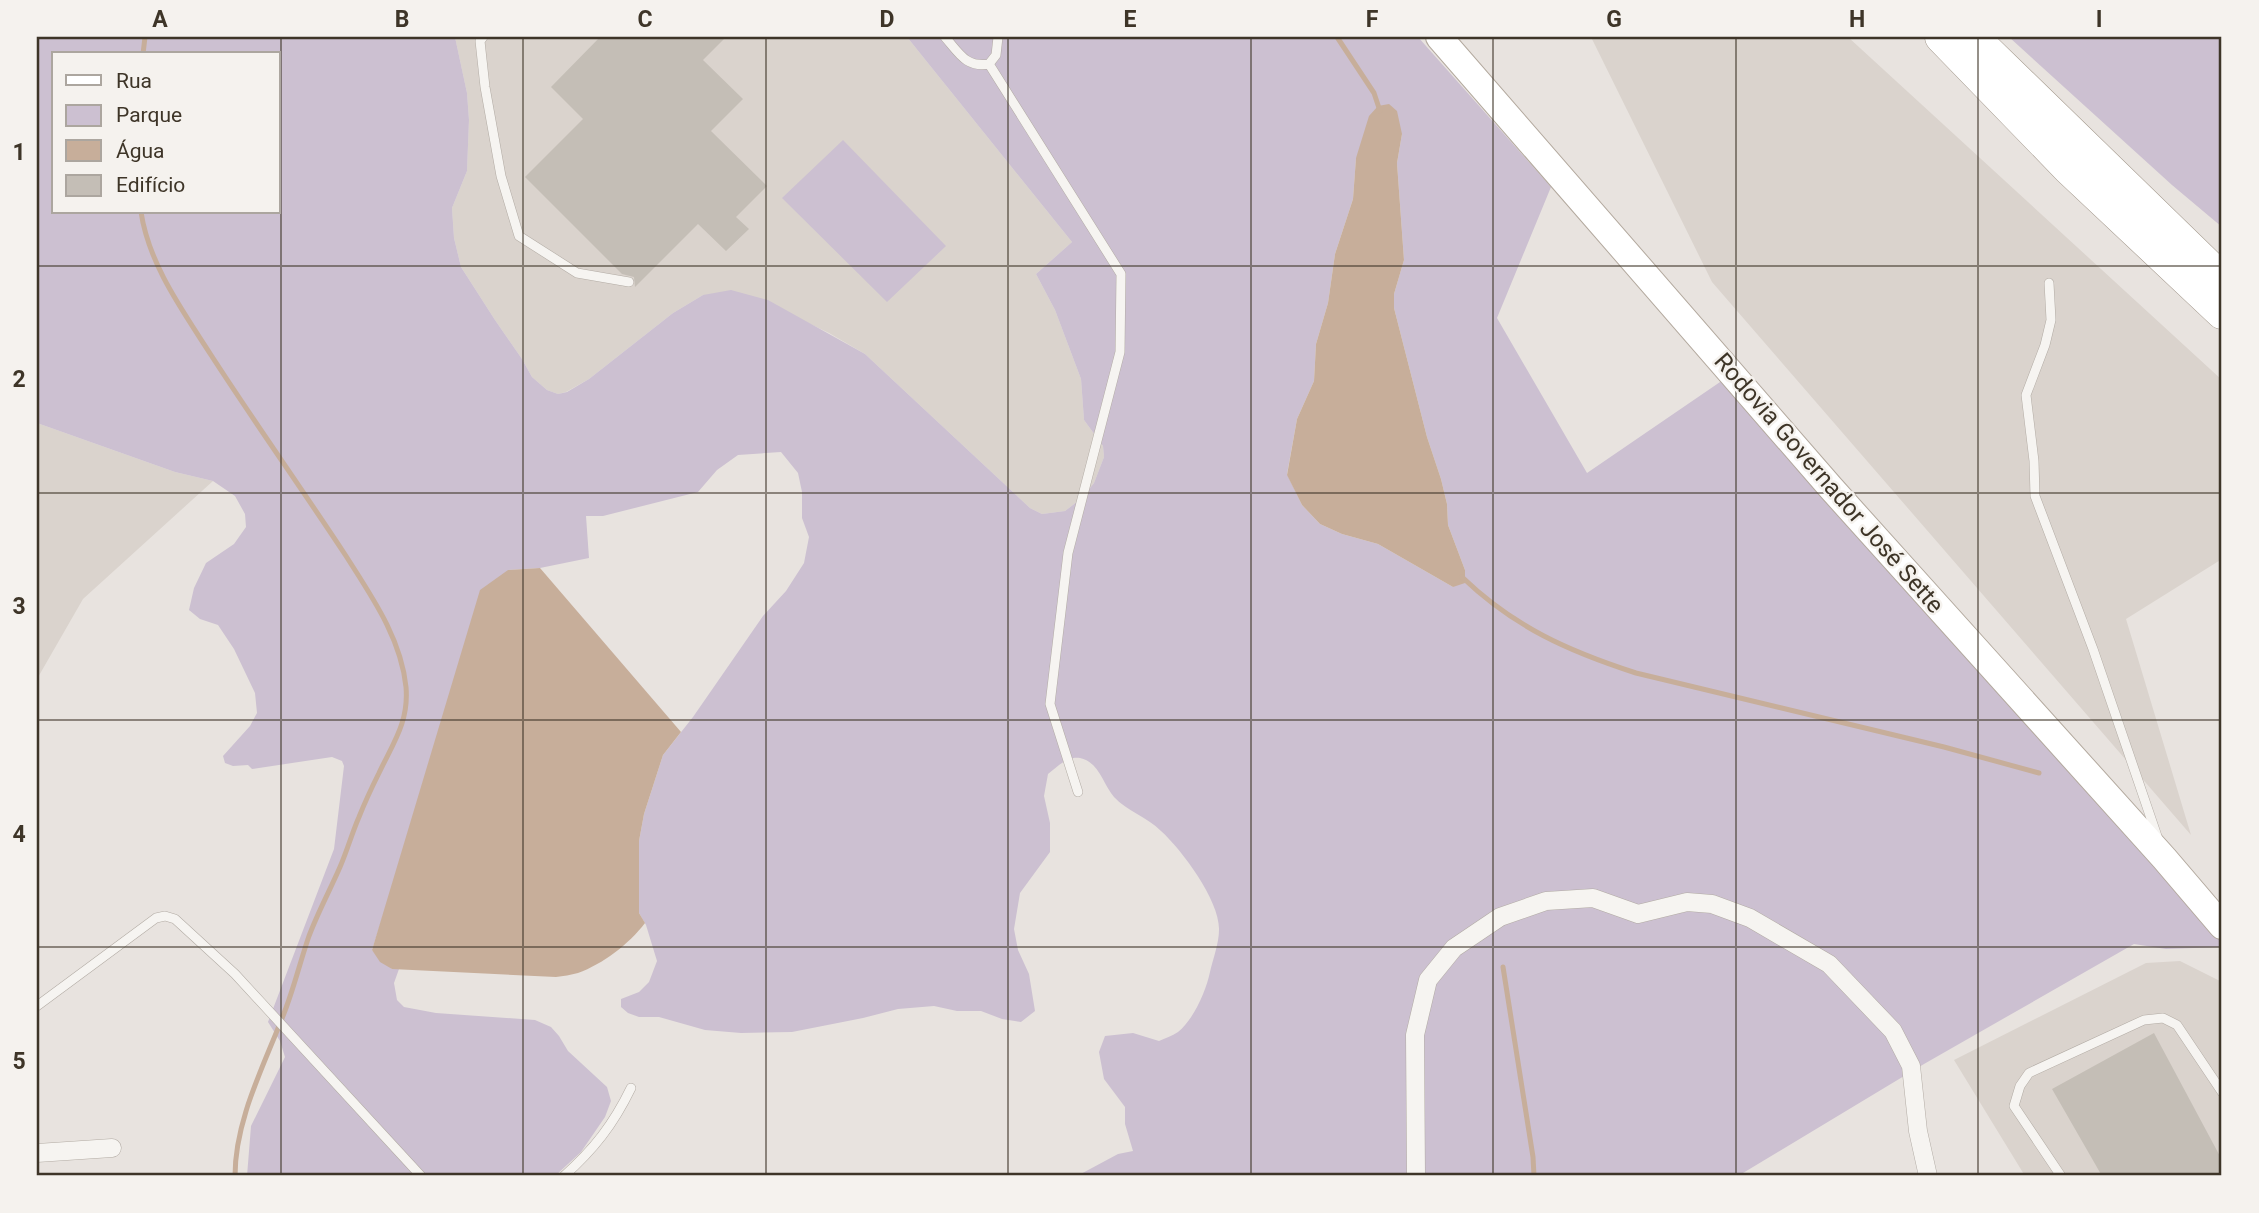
<svg xmlns="http://www.w3.org/2000/svg" width="2259" height="1213" viewBox="0 0 2259 1213" font-family="Roboto,sans-serif">
<style>
.built{fill:#dad3cd}
.green{fill:#ccc0d1;fill-rule:evenodd}
.water{fill:#c7ae9a}
.lines{fill:none;stroke-linecap:round;stroke-linejoin:round}
.stream{stroke:#c7ae9a;stroke-width:5}
.building{fill:#c4beb6}
.service-casing{stroke:#b2aba4;stroke-width:10}
.minor-casing{stroke:#b2aba4;stroke-width:19}
.primary-casing{stroke:#b3a99e;stroke-width:28}
.motorway-casing{stroke:#9e9386;stroke-width:33}
.service{stroke:#f6f4f1;stroke-width:9}
.minor{stroke:#f6f4f1;stroke-width:18}
.primary{stroke:#fff;stroke-width:26}
.motorway{stroke:#fff;stroke-width:32}
.grid{fill:none;stroke:#3e3528;stroke-width:2;stroke-opacity:0.55}
.labels{text-anchor:middle;dominant-baseline:central;stroke-width:5;stroke-linejoin:round;paint-order:stroke}
.street-label{font-size:24px;fill:#3e3528;stroke:#f5f2ee}
.neatline{fill:none;stroke:#3e3528;stroke-width:2.5}
.grid-label{font-size:23px;text-anchor:middle;font-weight:bold;fill:#3e3528}
</style>
<rect width="100%" height="100%" fill="#e8e3df"/>
<path class="built" d="M455,37H907L1072,242L1036,274L1055,310L1081,379L1084,420L1103,446L1104,457L1094,483L1082,498L1065,511L1042,514L1030,508L865,354L829,333L804,321L703,295L673,313L589,379L566,392L558,394L547,390L532,377L522,359L495,320L461,267L454,238L452,208L467,171L469,120L467,93Z
M1591,37H1848L2222,380V559L2126,619L2191,835L1712,282Z
M37,423L175,472L213,481L83,599L37,679Z
M2180,961L2222,982V1176H2025L1954,1060L2146,963Z"/>
<path class="green" d="M37,37H455L467,93L469,120L467,171L452,208L454,238L461,267L495,320L522,359L532,377L547,390L558,394L567,392L589,379L673,313L703,295L731,290L768,300L865,354L1030,508L1042,514L1065,511L1082,498L1094,483L1104,457L1103,446L1084,420L1081,379L1055,310L1036,274L1072,242L907,37H1418L1551,187L1497,318L1587,473L1723,380L2222,938V947L2166,949L2134,944L1924,1064L1738,1176H1077L1118,1154L1133,1151L1125,1124V1107L1104,1079L1099,1052L1105,1036L1133,1033L1159,1041C1165,1038 1172,1036 1178,1032C1194,1019 1206,991 1210,972C1213,959 1219,943 1219,930C1220,901 1182,850 1161,831C1147,817 1127,811 1114,797C1103,784 1099,762 1080,758C1067,756 1057,767 1048,774L1044,796L1050,823V852L1020,893L1014,929L1018,950L1029,974L1035,1011L1021,1022L1002,1019L981,1011H957L934,1006L898,1009L863,1018L792,1032L741,1033L705,1030L659,1017H639L628,1013L621,1007V999L639,992L649,982L657,961L646,925L639,913L638,867L639,841L644,814L663,755L693,717L763,616L786,591L804,563L809,537L802,518V492L798,473L781,452L738,455L717,470L698,492L603,516H586L589,558L540,568L508,570L402,856L372,950L392,969H399L394,983L397,1000L404,1007L436,1013L535,1020L551,1027L559,1036L568,1051L607,1087L611,1101L605,1117L581,1152L555,1176H247L251,1126L285,1057L280,1041L268,1022L334,849L344,766L342,761L332,757L252,769L248,765L233,766L225,763L223,756L250,726L257,713L255,693L234,649L218,625L200,619L189,610L194,588L206,563L234,544L246,527L245,514L235,496L213,481L175,472L37,423ZM54,54H278V212H54ZM1402,134L1397,163L1404,260L1394,294V308L1427,437L1441,479L1447,504L1448,525L1465,570L1453,587L1378,544L1342,534L1320,524L1302,505L1287,474L1297,419L1314,381L1316,344L1328,303L1335,254L1353,199L1356,158Z
M2009,37H2222V227L2172,185Z
M843,140L946,246L887,302L782,198Z"/>
<path class="water" d="M1389,104L1397,111L1402,134L1397,163L1404,260L1394,294V308L1427,437L1441,479L1447,504L1448,525L1465,570V583L1453,587L1378,544L1342,534L1320,524L1302,505L1287,475L1297,419L1314,381L1316,344L1328,303L1335,254L1353,199L1356,158L1369,116L1378,106Z
M540,568L681,732L663,755L644,814L639,841V913L645,923C629,944 603,964 578,973C571,975 563,976 556,977L392,969L380,962L372,950L480,590L508,570Z"/>
<g class="lines">
<path class="stream" d="M1337,37L1374,93L1380,111
M143,54L145,37
M141,212C149,265 183,311 211,355C255,423 302,489 346,556C372,597 401,638 406,687C409,722 393,743 379,773C372,787 365,802 359,817C352,833 347,851 340,867C330,890 318,912 309,936C301,959 295,984 286,1008C266,1062 235,1118 235,1176
M1462,577C1514,627 1568,651 1636,673L1944,747L2039,773
M1503,967L1533,1157L1534,1176"/>
</g>
<path class="building" d="M600,37H726L703,60L743,99L711,131L767,186L736,217L749,229L726,251L698,224L635,287L634,277L622,274L525,177L583,119L551,87Z
M2154,1033L2222,1160V1176H2102L2052,1089Z"/>
<g class="lines">
<g class="service-casing">
<path id="service" d="M483,37L480,41L485,87L501,176L519,236L577,273L629,282
M945,37C959,53 966,68 989,64L996,55L998,37
M989,64L1121,274L1120,352L1068,553L1050,704L1078,792
M2049,283L2051,320L2045,345L2026,395L2034,461L2035,496L2093,649L2157,836
M37,1006L156,918L165,916L175,919L235,974L421,1176
M564,1176C594,1149 613,1125 631,1088
M2061,1176L2014,1106L2020,1086L2029,1073L2144,1020L2163,1018L2177,1025L2222,1092"/>
</g>
<g class="minor-casing">
<path id="minor" d="M37,1153L112,1148
M1416,1176L1415,1035L1428,980L1454,948L1500,917L1546,901L1593,898L1638,914L1687,902L1712,904L1750,918L1829,964L1893,1031L1911,1066L1918,1131L1928,1176"/>
</g>
<g class="primary-casing">
<path id="primary" d="M1439,37L1831,488L2164,858L2222,926"/>
</g>
<g class="motorway-casing">
<path id="motorway" d="M1941,37L2069,169L2222,313
M1973,37L2222,279"/>
</g>
<use href="#service" class="service"/>
<use href="#minor" class="minor"/>
<use href="#primary" class="primary"/>
<use href="#motorway" class="motorway"/>
</g>
<path class="grid" d="M281,37V1176M523,37V1176M766,37V1176M1008,37V1176M1251,37V1176M1493,37V1176M1736,37V1176M1978,37V1176M37,266H2222M37,493H2222M37,720H2222M37,947H2222"/>
<g class="labels">
<g class="street-label">
<text transform="translate(1829 483) rotate(49)">Rodovia Governador José Sette</text>
</g>
</g>
<rect width="2259" height="1213" fill="none" stroke="#f5f2ee" stroke-width="77"/>
<rect x="52" y="52" width="228" height="161" fill="#f5f2ee" stroke="#aca69f" stroke-width="2"/>
<rect x="66" y="75" width="35" height="10" fill="#ffffff" stroke="#aca69f" stroke-width="2"/>
<text x="116" y="88" font-size="21" fill="#3e3528">Rua</text>
<rect x="66" y="105" width="35" height="21" fill="#ccc0d1" stroke="#aca69f" stroke-width="2"/>
<text x="116" y="122" font-size="21" fill="#3e3528">Parque</text>
<rect x="66" y="140" width="35" height="21" fill="#c7ae9a" stroke="#aca69f" stroke-width="2"/>
<text x="116" y="158" font-size="21" fill="#3e3528">Água</text>
<rect x="66" y="175" width="35" height="21" fill="#c4beb6" stroke="#aca69f" stroke-width="2"/>
<text x="116" y="192" font-size="21" fill="#3e3528">Edifício</text>
<rect x="38" y="38" width="2182" height="1136" class="neatline"/>
<g class="grid-label">
<text x="160" y="27">A</text>
<text x="402" y="27">B</text>
<text x="645" y="27">C</text>
<text x="887" y="27">D</text>
<text x="1130" y="27">E</text>
<text x="1372" y="27">F</text>
<text x="1614" y="27">G</text>
<text x="1857" y="27">H</text>
<text x="2099" y="27">I</text>
<text x="19" y="160">1</text>
<text x="19" y="387">2</text>
<text x="19" y="614">3</text>
<text x="19" y="842">4</text>
<text x="19" y="1069">5</text>
</g>
</svg>
